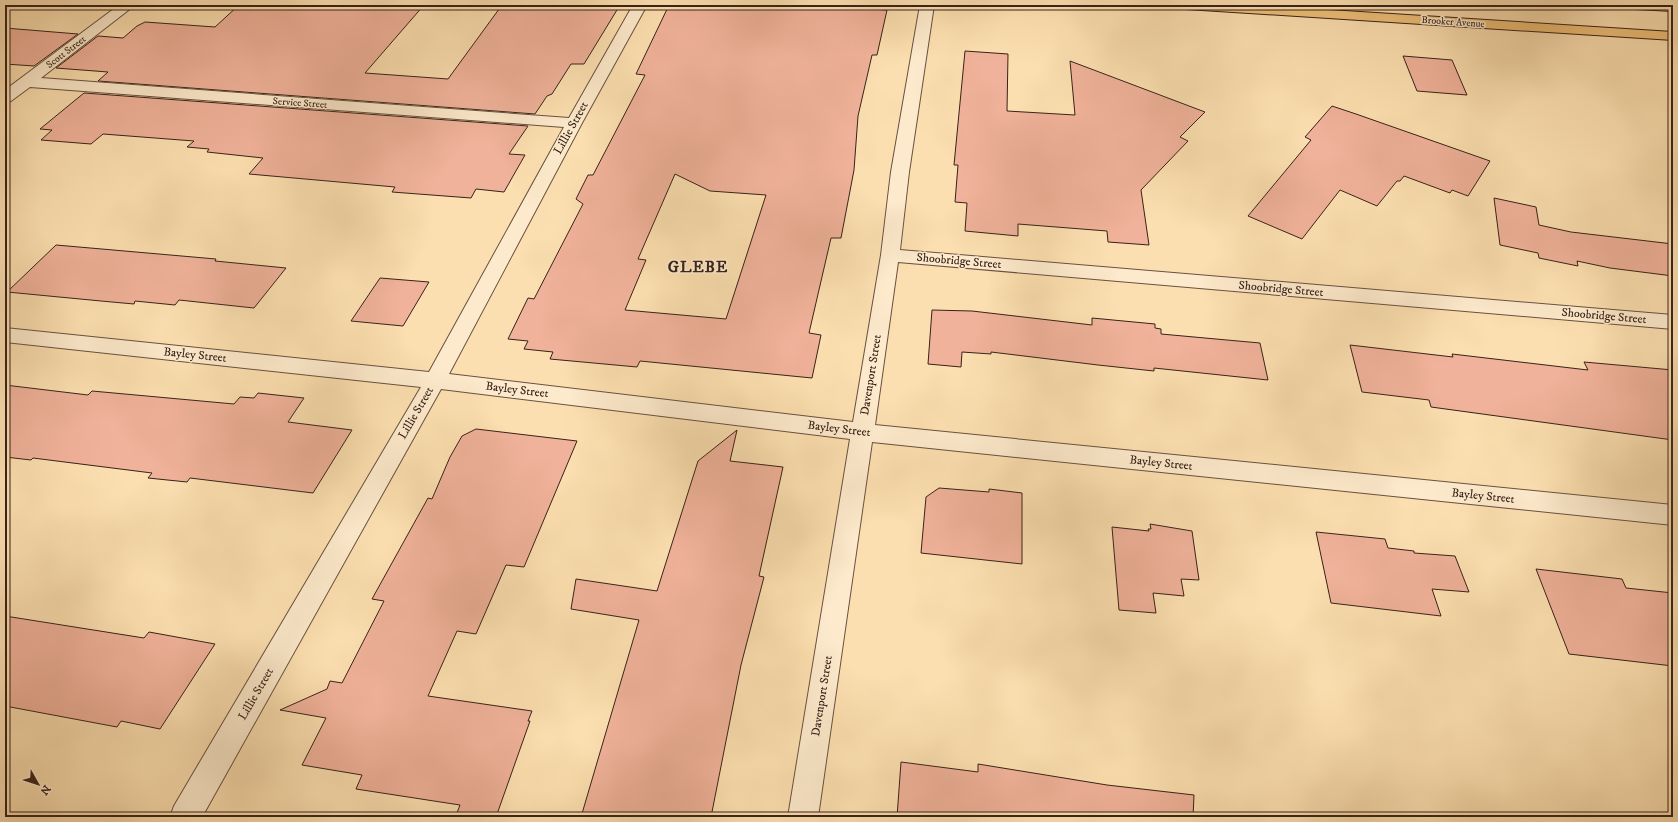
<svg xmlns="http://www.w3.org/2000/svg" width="1678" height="822" viewBox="0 0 1678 822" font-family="'IM FELL DW Pica',serif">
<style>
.building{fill:#f0b29a;stroke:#382219;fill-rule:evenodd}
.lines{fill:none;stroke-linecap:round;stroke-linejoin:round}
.minor-casing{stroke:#69513f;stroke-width:2}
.trunk-casing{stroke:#382219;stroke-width:2}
.minor{fill:#fdeacc;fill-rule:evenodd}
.trunk{fill:#eec078;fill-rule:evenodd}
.labels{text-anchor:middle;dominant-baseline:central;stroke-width:3;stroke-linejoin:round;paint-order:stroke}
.far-street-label{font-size:10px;fill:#382219;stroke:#fdeacc}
.street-label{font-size:12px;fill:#382219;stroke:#fdeacc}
.district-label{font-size:16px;font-weight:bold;letter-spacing:1px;fill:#382219;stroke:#fdeacc}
</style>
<rect width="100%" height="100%" fill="#fcdfb0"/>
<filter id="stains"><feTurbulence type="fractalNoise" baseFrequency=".005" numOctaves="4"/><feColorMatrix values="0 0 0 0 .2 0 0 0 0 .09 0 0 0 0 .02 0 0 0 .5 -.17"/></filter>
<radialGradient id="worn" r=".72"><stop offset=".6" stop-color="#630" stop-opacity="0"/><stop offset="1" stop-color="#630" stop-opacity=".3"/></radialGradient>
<path class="building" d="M239,5H424L365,73L448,79L502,5H620L584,64H571L552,94L547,96L535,114L98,81L108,72L56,68L98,36L123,38L137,26L145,22L215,27Z
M669,5H816L850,9L854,8L887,10L877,55H872L858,116L854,170L841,238H831L809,333L821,335L812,378L640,361L637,367L550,359L553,352L524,349L528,341L508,339L528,298L534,299L583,204L576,199L588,175H593L645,75L636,74ZM675,174L710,191L766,195L726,319L625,310L646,260L638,259Z
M5,28L78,34L34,66L5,64Z
M965,51L1008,54L1007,111L1075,115L1070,61L1205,112L1180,137L1188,141L1141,190L1149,245L1108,242L1107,231L1018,224V236L965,231L967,203L955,202L958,165H954Z
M1403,56L1452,60L1467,95L1417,91Z
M84,93L528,126L509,154L525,155L504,192L476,189L471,198L392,192L395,187L249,174L263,158L207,152L209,149L187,147L194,141L103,134L91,144L41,140L52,130L40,129Z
M1332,106L1356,114L1490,161L1468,196L1452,190L1450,193L1404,176L1400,181H1397L1377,206L1340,190L1302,239L1248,216L1311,140L1305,137Z
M1494,198L1536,207L1539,225L1571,232L1673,244V276L1610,268L1577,261L1578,266L1539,258L1538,253L1500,245Z
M56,245L216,259L215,261L286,268L254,308L179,300L175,305L135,301L134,304L101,301L7,292Z
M380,278L429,282L403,326L351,321Z
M932,310L972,311L1092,325V318L1155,324V328L1161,329V334L1260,343L1268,380L1154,368V371L1098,365L991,352V354L962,352L961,367L928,364Z
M1350,345L1453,357L1452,354L1588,370L1584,362L1673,370V440L1431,407L1429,400L1362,392Z
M5,385L88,395L92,391L234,404L240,397L254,398L258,393L304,398L288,422L352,430L313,493L190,478L187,482L148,478L152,473L33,458L31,460L5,457Z
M476,429L577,441L524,567L506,565L476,634L457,631L428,696L532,711L528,721H530L496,817L457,813L460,805L356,789L362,775L302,765L326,718L280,710L327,689L330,681L342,683L384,601L372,599L428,498L432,499L450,457L462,436Z
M737,430L730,461L783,467L759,576L764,577L741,665L711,817H581L639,620L571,609L576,579L657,591L698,461Z
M939,488L989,492V489L1022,493V564L921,553L926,497Z
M1150,524L1192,531L1199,580L1181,579L1184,596L1153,593L1156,613L1119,610L1112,527L1149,531L1148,529H1151Z
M1316,532L1385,539L1388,548L1414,551V553L1455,556L1469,592L1432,589L1441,616L1331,603Z
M1536,569L1622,579L1626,588L1673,593V666L1569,654Z
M5,616L144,638L149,632L215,644L160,729L121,721L117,727L5,706Z
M901,762L978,772V764L1107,785L1194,795L1193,817H897Z"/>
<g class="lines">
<g class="minor-casing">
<path id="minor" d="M119,5H135L41,78L569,118L633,5H647L582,123L449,374L853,422L881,255L891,172L920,5H934L909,172L900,250L1673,315V329L898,262L875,425L1673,505V525L872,442L818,817H788L850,439L441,389L202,817H170L174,806L421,387L5,342V328L429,372L564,127L30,87L11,101L5,103V90Z"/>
</g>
<g class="trunk-casing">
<path id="trunk" d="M1179,5H1252L1673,32V40L1186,9L1181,8Z
M1628,5H1673V11L1635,9L1630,8Z"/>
</g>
<use href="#minor" class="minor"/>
<use href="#trunk" class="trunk"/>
</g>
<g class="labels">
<g class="far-street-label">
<text transform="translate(1453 22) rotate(4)">Brooker Avenue</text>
<text transform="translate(66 52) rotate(-37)">Scott Street</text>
<text transform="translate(300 103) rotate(4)">Service Street</text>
</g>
<g class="street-label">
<text transform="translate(571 128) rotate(-61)">Lillie Street</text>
<text transform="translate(959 261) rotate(5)">Shoobridge Street</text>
<text transform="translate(1281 289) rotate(5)">Shoobridge Street</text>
<text transform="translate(1604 316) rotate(5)">Shoobridge Street</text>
<text transform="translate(195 355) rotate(6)">Bayley Street</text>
<text transform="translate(871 375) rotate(-81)">Davenport Street</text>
<text transform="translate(517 390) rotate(7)">Bayley Street</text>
<text transform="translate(416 413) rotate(-60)">Lillie Street</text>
<text transform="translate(839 429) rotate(7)">Bayley Street</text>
<text transform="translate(1161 463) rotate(6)">Bayley Street</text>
<text transform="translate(1483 496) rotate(6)">Bayley Street</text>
<text transform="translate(256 694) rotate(-60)">Lillie Street</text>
<text transform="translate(822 696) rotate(-81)">Davenport Street</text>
</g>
<g class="district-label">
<text x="698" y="267">GLEBE</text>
</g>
</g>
<rect width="1678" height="822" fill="none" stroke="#fcdfb0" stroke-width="20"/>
<rect x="6" y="6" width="1666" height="810" fill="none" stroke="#382219" stroke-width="2"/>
<rect x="10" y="10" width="1658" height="802" fill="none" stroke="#382219"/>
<g transform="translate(38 784) rotate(129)" stroke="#fdeacc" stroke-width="3" paint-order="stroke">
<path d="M0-3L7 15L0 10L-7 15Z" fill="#382219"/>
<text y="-6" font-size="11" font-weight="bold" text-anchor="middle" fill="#382219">N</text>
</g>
<rect width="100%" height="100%" filter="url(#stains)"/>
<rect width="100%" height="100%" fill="url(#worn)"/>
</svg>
